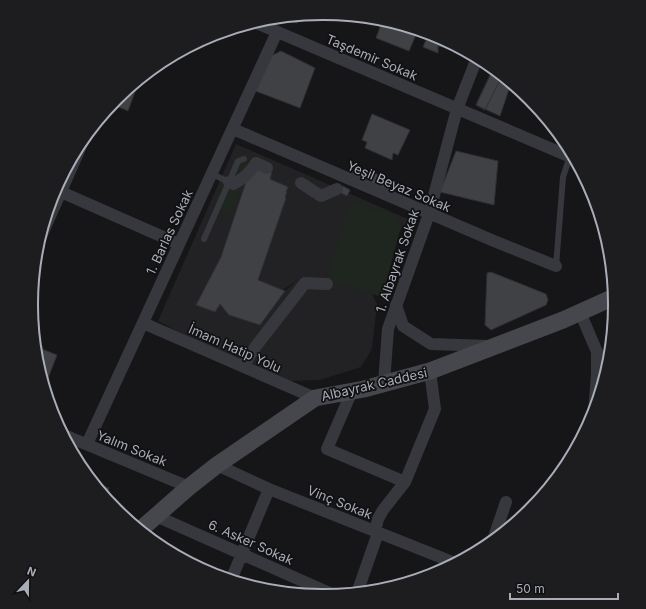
<svg xmlns="http://www.w3.org/2000/svg" width="646" height="609" viewBox="0 0 646 609" font-family="Inter,sans-serif">
<style>
.built{fill:#222225;fill-rule:evenodd}
.green{fill:#1e261f}
.building{fill:#404145;stroke:#303034}
.lines{fill:none;stroke-linecap:round;stroke-linejoin:round}
.lane{stroke:#37383d;stroke-width:6}
.street{stroke:#37383d;stroke-width:12}
.secondary{stroke:#45474d;stroke-width:17}
.labels{text-anchor:middle;dominant-baseline:central;stroke-width:3.5;stroke-linejoin:round;paint-order:stroke}
.street-label{font-size:13px;fill:#a8adb8;stroke:#111113}
.rim{fill:none;stroke:#a8adb8;stroke-width:2}
</style>
<rect width="100%" height="100%" fill="#161618"/>
<path class="built" d="M236,144L410,220L400,230L382,297L372,294L377,304L372,349L361,367L320,380L290,381L188,337L158,321ZM299,279L285,291L260,324L274,296Z"/>
<path class="green" d="M235,160L252,166L230,214L212,206Z
M350,201L374,210L375,208C387,211 397,213 401,226L382,297L327,280Z"/>
<path class="building" d="M299,15L297,23L276,18Z
M383,19L418,30L409,51L376,38Z
M429,33L446,41L443,47L438,46V53L423,47Z
M281,51L315,68L300,108L253,90L269,57Z
M493,69L511,83L500,116L476,105Z
M491,73L501,78L485,110L476,105Z
M131,87L136,89L128,111L112,104L117,98Z
M372,114L410,130L398,155L393,153L392,160L365,148L367,142L362,140Z
M456,151L498,161L494,205L440,192Z
M256,165L272,172L270,179L288,187L286,192H287L285,197L286,198L258,280L285,291L260,325L229,315L220,304L215,312L196,305L221,257L247,179Z
M355,166L368,172L364,184L351,176Z
M368,172L375,173L380,176L374,187L364,184Z
M380,176L394,182L391,193L375,187Z
M343,186L350,190L347,196L341,193Z
M491,272L546,294L548,300L546,305L491,330L485,325L487,273Z
M35,344L43,347L42,349L57,355L45,386L37,361Z
M95,484L109,488L106,497Z"/>
<g class="lines">
<path class="lane" d="M212,174L229,182L238,161L244,159
M204,239L229,182
M556,266L563,177L570,156"/>
<path class="street" d="M254,22L573,158
M233,129L494,241L556,266
M229,182L233,184C244,179 250,173 256,163L267,168
M301,183L321,196L337,189
M61,192L179,244
M39,241L85,137
M396,305L403,326L431,344L490,346
M580,312L597,352V375L594,412
M143,323L315,398
M243,366L256,346L305,283L327,284
M384,383L388,329L429,214L457,109L477,58
M352,391L327,449L405,482
M64,435L189,487
M87,444L277,32
M217,465L269,489L455,563
M156,516L334,595
M375,531L378,519L383,510L405,482L435,409L430,371
M493,540L506,502
M231,580L269,489
M357,593L378,533"/>
<path class="secondary" d="M140,530L189,487L217,465L315,398L364,389L430,371L563,320L614,297"/>
</g>
<g class="labels">
<g class="street-label">
<text transform="translate(372 57) rotate(23)">Taşdemir Sokak</text>
<text transform="translate(399 186) rotate(23)">Yeşil Beyaz Sokak</text>
<text transform="translate(169 232) rotate(-65)">1. Barlas Sokak</text>
<text transform="translate(397 261) rotate(-71)">1. Albayrak Sokak</text>
<text transform="translate(235 348) rotate(24)">İmam Hatip Yolu</text>
<text transform="translate(374 384) rotate(-13)">Albayrak Caddesi</text>
<text transform="translate(132 448) rotate(22)">Yalım Sokak</text>
<text transform="translate(340 502) rotate(22)">Vinç Sokak</text>
<text transform="translate(251 542) rotate(24)">6. Asker Sokak</text>
</g>
</g>
<path d="M0 0H646V609H0ZM322 20H324A284 284 0 0 1 608 304V305A284 284 0 0 1 324 589H322A284 284 0 0 1 38 305V304A284 284 0 0 1 322 20Z" fill="#1d1d20" fill-rule="evenodd"/>
<path class="rim" d="M322 20H324A284 284 0 0 1 608 304V305A284 284 0 0 1 324 589H322A284 284 0 0 1 38 305V304A284 284 0 0 1 322 20Z"/>
<g transform="translate(28 581) rotate(22)" stroke="#111113" stroke-width="3" paint-order="stroke">
<path d="M0-3L7 15L0 10L-7 15Z" fill="#a8adb8"/>
<text y="-6" font-size="11" font-weight="bold" text-anchor="middle" fill="#a8adb8">N</text>
</g>
<path d="M510 593v6h108v-6" fill="none" stroke="#a8adb8" stroke-width="2"/>
<text x="516" y="593" font-size="12" fill="#a8adb8" stroke="#111113" stroke-width="3" paint-order="stroke">50 m</text>
</svg>
